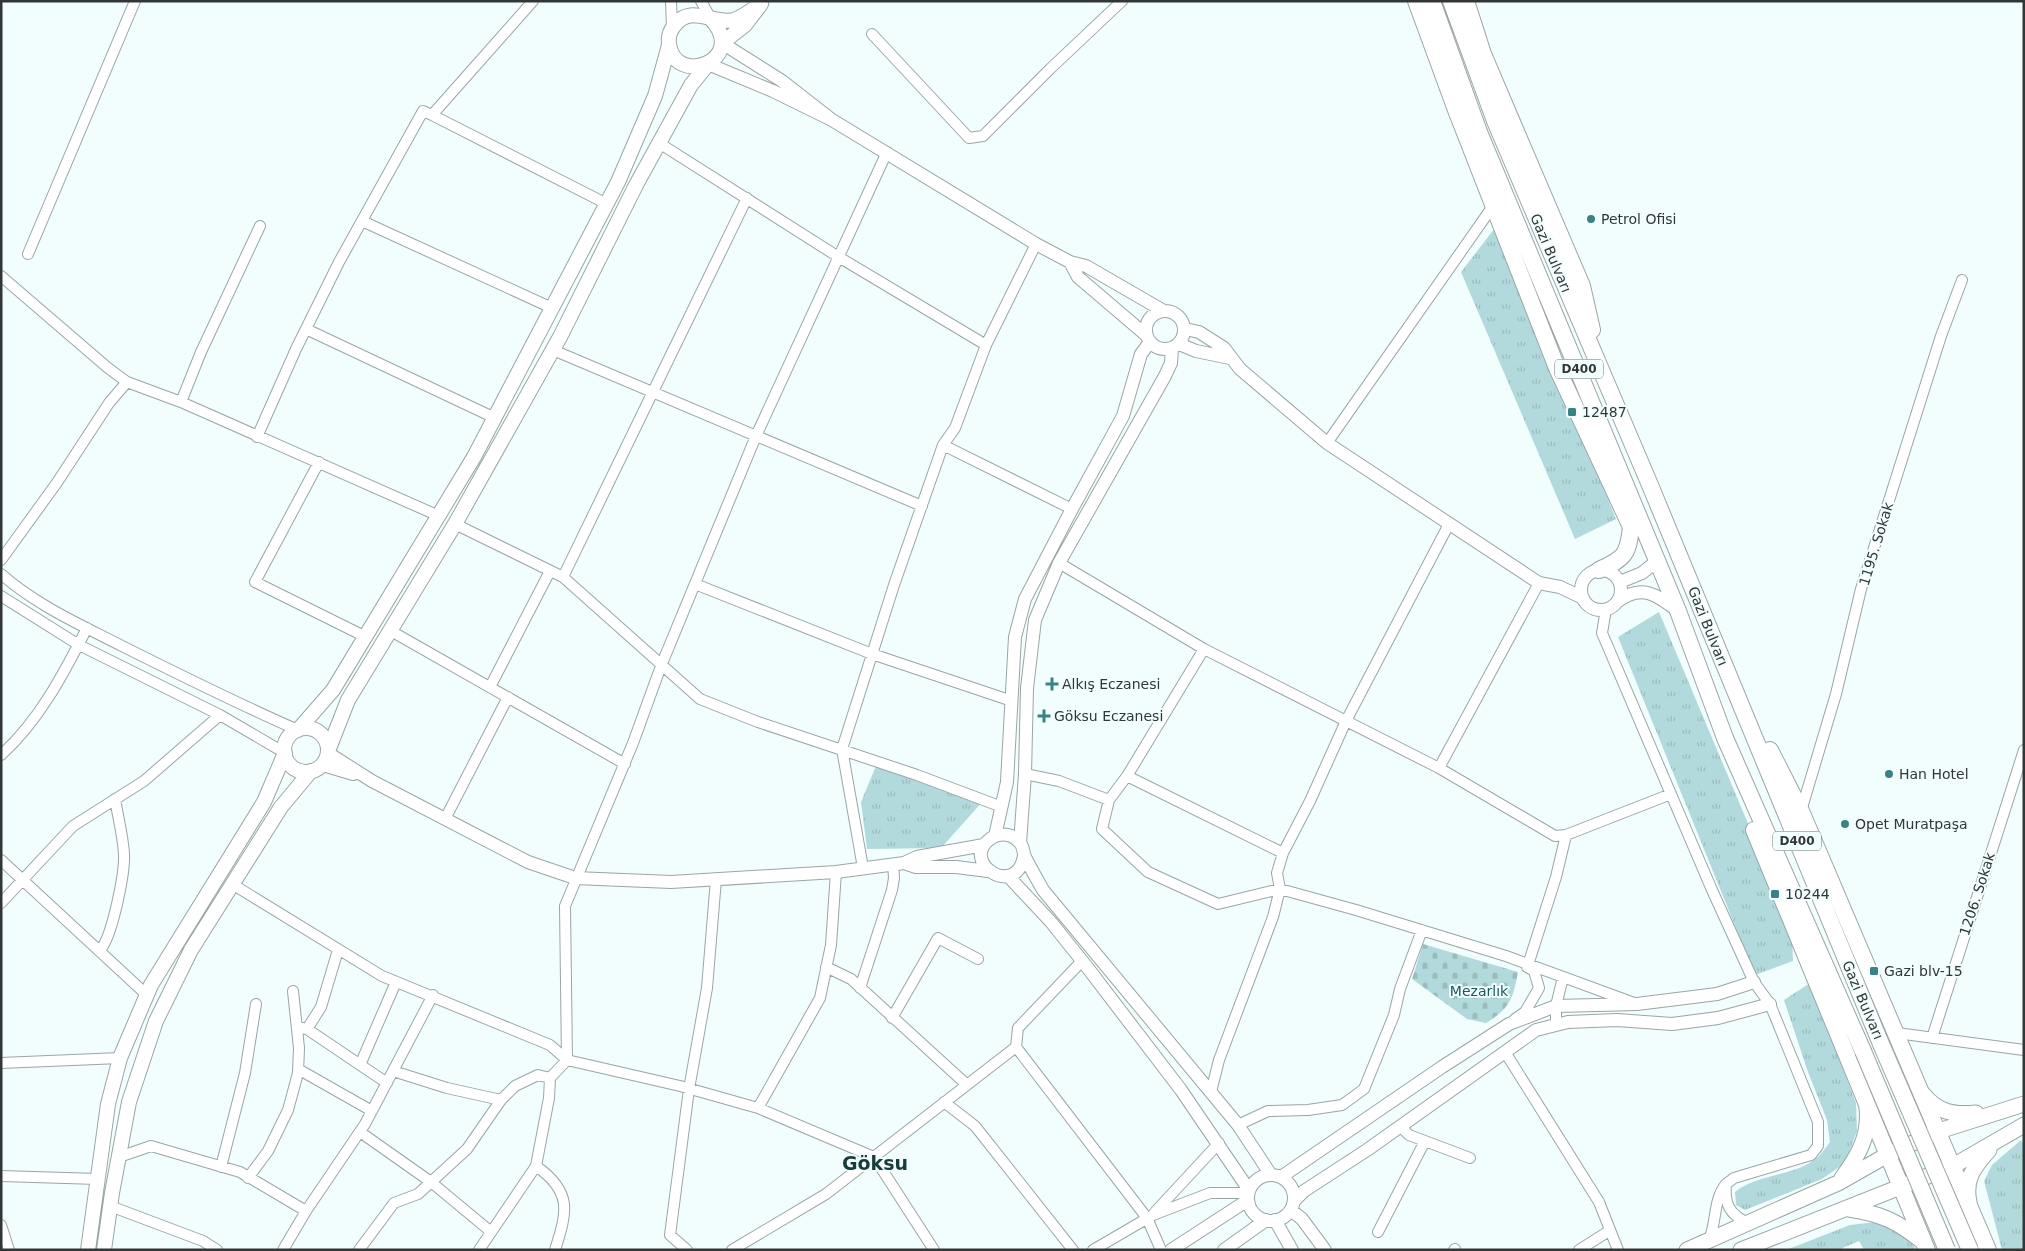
<svg xmlns="http://www.w3.org/2000/svg" width="2025" height="1251" viewBox="0 0 2025 1251" font-family="'DejaVu Sans',sans-serif">
<style>
.cemetery{fill:url(#cemetery-stones)}
.park{fill:url(#park-tufts)}
.lines{fill:none;stroke-linecap:round;stroke-linejoin:round}
.minor-casing{stroke:#9ba5a5;stroke-width:12}
.tertiary-casing{stroke:#9ba5a5;stroke-width:14}
.secondary-casing{stroke:#9ba5a5;stroke-width:16}
.primary-casing{stroke:#9ba5a5;stroke-width:17}
.trunk-casing{stroke:#9ba5a5;stroke-width:18}
.minor{stroke:#fff;stroke-width:10}
.tertiary{stroke:#fff;stroke-width:12}
.secondary{stroke:#fff;stroke-width:14}
.primary{stroke:#fff;stroke-width:15}
.trunk{stroke:#fff;stroke-width:16}
.trunk-bridge-casing{stroke:#9ba5a5;stroke-width:18;stroke-linecap:butt}
.trunk-bridge{stroke:#fff;stroke-width:16}
.poi-dot{fill:#3a8286;stroke:#f2fdfe;stroke-width:2}
.labels{text-anchor:middle;dominant-baseline:central;stroke-width:4;stroke-linejoin:round;paint-order:stroke}
.shield{fill:#f2fdfe;stroke:#6c7273;stroke-width:1}
.shield-label{font-size:12px;font-weight:bold;fill:#323637}
.poi-label{font-size:14px;fill:#323637;stroke:#f2fdfe;text-anchor:start}
.street-label{font-size:14px;fill:#323637;stroke:#f2fdfe}
.park-label{font-size:14px;fill:#165a5e;stroke:#f2fdfe}
.district-label{font-size:19px;font-weight:bold;fill:#183b3c;stroke:#f2fdfe}
</style>
<defs>
<pattern id="cemetery-stones" width="16" height="16" patternUnits="userSpaceOnUse" patternTransform="scale(1.25)"><rect width="16" height="16" fill="#b2dadc"/><path d="M2 7V4a2 2 0 0 1 4 0v3zM10 15v-3a2 2 0 0 1 4 0v3z" fill="#9abcbd"/></pattern>
<pattern id="park-tufts" width="24" height="20" patternUnits="userSpaceOnUse" patternTransform="scale(1.25)"><rect width="24" height="20" fill="#b2dadc"/><path d="M3 7l-1-3M5 7V3M7 7l1-3M15 17l-1-3M17 17v-4M19 17l1-3" fill="none" stroke="#9abcbd"/></pattern>
</defs>
<rect width="100%" height="100%" fill="#f2fdfe"/>
<path class="cemetery" d="M1423,944L1518,972C1513,999 1510,1008 1486,1023L1467,1019L1412,979Z"/>
<path class="park" d="M1498,224L1616,519L1575,539L1461,272Z
M1659,612L1763,859L1792,934L1793,961L1755,975L1618,637Z
M876,766L984,800L941,848L867,849L861,802Z
M1810,983L1856,1103L1857,1131L1845,1163L1822,1179L1745,1210L1736,1205L1735,1192C1758,1173 1795,1177 1818,1157C1822,1153 1826,1147 1830,1142L1827,1120L1808,1072L1784,1000Z
M2021,1140L2024,1146V1250H2002L1984,1181L1992,1165Z
M1876,1222C1891,1228 1909,1234 1916,1250H1864L1859,1241L1838,1250H1786L1850,1225Z"/>
<g class="lines">
<g class="minor-casing">
<path id="minor" d="M671,1L672,28
M701,1L711,19
M872,34L969,138L983,136L1051,68L1122,1
M432,115L607,204
M659,143L837,256L986,345
M362,221L552,308
M28,254L135,1
M1,276L108,368L127,382L181,402L439,516
M306,329L495,418
M553,350L922,506
M181,402L201,352L260,226
M257,437L296,349L339,262L423,111L432,115L533,1
M1327,443L1493,206
M943,445L1072,509
M319,462L255,582L366,637
M455,524L563,577L700,699L758,722L917,775L1002,807
M1,560L56,484L109,403L127,382
M1059,563L1204,649L1439,768L1555,836L1566,835L1671,794
M1,574C36,605 81,625 122,646C180,675 238,704 298,730
M563,577L747,198
M695,584L872,654L1012,701
M1,596L79,645L220,715L285,753
M1606,609L1602,633L1712,890L1754,982L1770,1004L1818,1122V1146L1811,1155L1734,1178L1726,1184
M391,631L625,764
M490,687L550,571
M1,755C39,721 64,673 87,628
M1439,768L1539,583
M1025,774L1059,781L1109,800L1127,776L1204,649
M1127,776L1283,853
M1109,800L1102,829L1148,872L1218,904L1280,889L1356,910L1506,956L1634,1003
M1801,811L1836,694L1861,589L1941,336L1962,280
M445,819L508,697
M1,860L148,996
M863,868L842,749L894,585L943,445L955,428L986,345L1036,244
M232,884L382,976L550,1045L567,1060L680,1086L758,1108L874,1157L934,1250
M1,903L73,826L144,781L220,715
M99,951C112,940 125,872 124,854C123,836 118,817 115,799
M1528,965L1556,877L1566,835
M826,967L851,979L966,1084
M860,988L892,890L894,878L893,864
M892,1018L938,938L978,959
M1515,1019L1525,1012L1539,988L1534,971L1527,967
M1556,1025V1006L1563,977
M297,1027L307,1029L387,1083
M307,1029L321,1007L338,950
M1897,1033L2024,1050
M1932,1038L2024,750
M1016,1047L1147,1218L1161,1250
M1505,1052L1599,1202L1618,1250
M1,1063L120,1058
M360,1065L396,982
M298,1069L372,1111
M393,1071L447,1088L501,1100
M1211,1092L1219,1060L1273,917L1280,889L1277,873L1283,853L1310,801L1346,721L1449,524
M944,1102L975,1126L1073,1250
M758,1108L820,998L831,945L836,872
M1238,1125L1268,1111L1308,1110L1342,1105L1364,1089L1394,1015L1400,989L1422,930
M1400,1126L1409,1135L1470,1158
M360,1132L431,1182L490,1231
M119,1157L151,1146L240,1172L306,1211
M536,1166C573,1192 567,1212 555,1250
M221,1167L245,1073L256,1004
M1,1176L98,1179
M248,1178L268,1151L288,1110L298,1073L299,1048L293,991
M110,1206L203,1241L217,1250
M1155,1212L1219,1143
M1,1225L9,1250
M1378,1232L1425,1141
M1709,1240C1717,1221 1713,1200 1726,1184C1724,1204 1730,1215 1748,1223
M283,1250L306,1211L365,1124L433,995
M359,1250L394,1203L418,1194L467,1149L501,1100L515,1086L538,1075L550,1078L567,1060L565,906L633,743L661,666L756,436L887,152
M479,1250L536,1166L549,1098L550,1078
M687,1250L670,1235L689,1089L707,988L716,879
M732,1250L826,1194L1016,1047L1018,1028L1082,961
M1093,1250L1153,1215L1210,1193H1249
M1454,1250L1455,1249
M1579,1250L1609,1231"/>
</g>
<g class="tertiary-casing">
<path id="tertiary" d="M708,64L773,91L832,120L782,81L722,43
M832,120L1036,244L1070,262L1086,266L1162,310
M1070,262L1078,277L1146,335
M1146 330a19 19 0 1 1 38 0a19 19 0 1 1-38 0Z
M1185,329L1199,332L1224,348L1240,369L1327,443L1539,583L1560,587L1583,598
M1179,344L1196,351L1230,358
M1581 590a20 20 0 1 1 40 0a20 20 0 1 1-40 0Z
M1620,582L1642,573L1657,561
M1617,602C1642,583 1657,595 1678,611
M328,753L372,781L528,862L575,878L671,882L836,872L904,863L917,857L984,845
M323,765L353,774
M995,836L1007,782L1015,637L1025,599L1072,509L1123,416L1141,354L1150,342
M1020,843L1025,774L1027,688L1035,620L1059,563L1165,376L1171,363L1172,348
M1024,856C1016,900 959,862 990,839C1000,831 1014,834 1021,844C1024,849 1023,854 1026,859C1031,869 1037,879 1043,890L1238,1125L1271,1175
M904,863L916,867H956L988,871
M1008,876L1051,922L1087,967L1181,1090L1249,1190
M1248 1198a23 23 0 1 1 46 0a23 23 0 1 1-46 0Z
M1281,1177L1442,1067L1509,1024L1556,1006L1637,1004L1717,994L1754,982
M1294,1201L1304,1191L1367,1150L1536,1030L1568,1022L1617,1020L1672,1024L1718,1018L1770,1004
M1291,1210L1302,1219L1325,1250
M1275,1220L1292,1250
M1171,1250L1248,1200
M1224,1250L1266,1220"/>
</g>
<g class="secondary-casing">
<path id="secondary" d="M711,19C749,60 675,88 669,44C668,37 670,31 674,26C690,3 713,25 734,20C743,17 753,9 761,4L745,25L722,43
M284 750a22 22 0 1 1 44 0a22 22 0 1 1-44 0Z
M298,730L333,690L474,457L618,182L655,96L669,45
M328,751L348,700L455,524L560,337L636,185L691,85L708,64
M88,1250L108,1104L120,1058L151,985L264,802L285,753
M104,1250L112,1193L129,1102L156,1021L191,950L281,807L311,771"/>
</g>
<g class="primary-casing">
<path id="primary" d="M1923,1094C1938,1113 1954,1115 1976,1113
M1842,1178C1858,1156 1870,1136 1867,1108
M1969,1202C1964,1179 1974,1167 1989,1150
M1849,1209C1882,1214 1897,1221 1923,1242
M1687,1250L1838,1183L1889,1154L1939,1131L2024,1104
M1741,1250L1953,1166L2024,1125"/>
</g>
<g class="trunk-casing">
<path id="trunk" d="M1416,1L1456,110L1557,368L1631,527C1628,555 1625,558 1599,570
M1432,1L1479,132L1678,611L1725,738L1863,1051
M1451,1L1495,121L1650,485L1881,1044
M1466,1L1483,54L1582,286L1592,330
M1770,750L1801,811L1988,1250
M1754,830L1927,1250"/>
</g>
<use href="#minor" class="minor"/>
<use href="#tertiary" class="tertiary"/>
<use href="#secondary" class="secondary"/>
<use href="#primary" class="primary"/>
<use href="#trunk" class="trunk"/>
<g class="trunk-bridge-casing">
<path id="trunk-bridge" d="M1881,1044L1970,1250
M1863,1051L1947,1250"/>
</g>
<use href="#trunk-bridge" class="trunk-bridge"/>
</g>
<g class="poi-dot">
<circle cx="1591" cy="219" r="5"/>
<rect x="1567" y="407" width="10" height="10" rx="2.5"/>
<path d="M1049.5 676.5h5v5h5v5h-5v5h-5v-5h-5v-5h5z"/>
<path d="M1041.5 708.5h5v5h5v5h-5v5h-5v-5h-5v-5h5z"/>
<circle cx="1889" cy="774" r="5"/>
<circle cx="1845" cy="824" r="5"/>
<rect x="1770" y="889" width="10" height="10" rx="2.5"/>
<rect x="1869" y="966" width="10" height="10" rx="2.5"/>
</g>
<g class="labels">
<g class="shield">
<rect x="1555" y="359.5" width="48" height="19" rx="4"/>
<rect x="1773" y="831.5" width="48" height="19" rx="4"/>
</g>
<g class="shield-label">
<text x="1579" y="369">D400</text>
<text x="1797" y="841">D400</text>
</g>
<g class="poi-label">
<text x="1601" y="219">Petrol Ofisi</text>
<text x="1582" y="412">12487</text>
<text x="1062" y="684">Alkış Eczanesi</text>
<text x="1054" y="716">Göksu Eczanesi</text>
<text x="1899" y="774">Han Hotel</text>
<text x="1855" y="824">Opet Muratpaşa</text>
<text x="1785" y="894">10244</text>
<text x="1884" y="971">Gazi blv-15</text>
</g>
<g class="street-label">
<text transform="translate(1551 253) rotate(67)">Gazi Bulvarı</text>
<text transform="translate(1876 544) rotate(-73)">1195. Sokak</text>
<text transform="translate(1708 626) rotate(68)">Gazi Bulvarı</text>
<text transform="translate(1977 894) rotate(-72)">1206. Sokak</text>
<text transform="translate(1863 1000) rotate(67)">Gazi Bulvarı</text>
</g>
<g class="park-label">
<text x="1479" y="991">Mezarlık</text>
</g>
<g class="district-label">
<text x="875" y="1163">Göksu</text>
</g>
</g>
<rect width="2025" height="1251" fill="none" stroke="#323637" stroke-width="5"/>
</svg>
